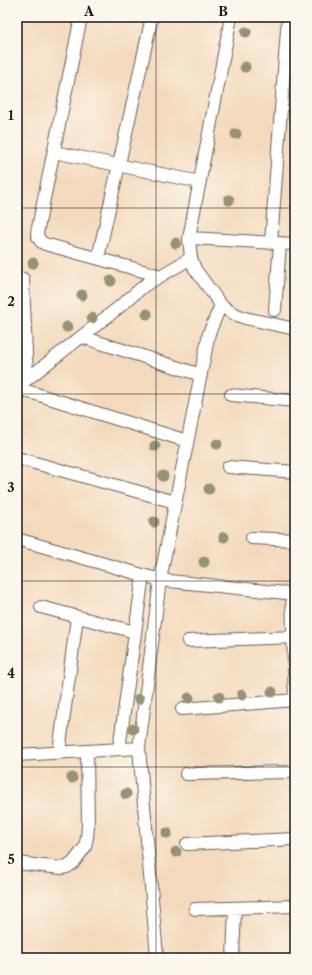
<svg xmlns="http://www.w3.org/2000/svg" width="312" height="975" viewBox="0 0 312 975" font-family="'Libre Caslon Text',serif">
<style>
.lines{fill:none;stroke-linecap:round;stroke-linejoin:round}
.street-casing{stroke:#685e54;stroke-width:14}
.street{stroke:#fff;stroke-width:12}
.tree{fill:#959376}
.grid{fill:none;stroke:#1c1c1c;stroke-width:1;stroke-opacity:0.55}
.neatline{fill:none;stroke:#1c1c1c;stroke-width:1.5}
.grid-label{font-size:13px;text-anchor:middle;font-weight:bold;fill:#1c1c1c}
</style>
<rect width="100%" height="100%" fill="#fbf7ec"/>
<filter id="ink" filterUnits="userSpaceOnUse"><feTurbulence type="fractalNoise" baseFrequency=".025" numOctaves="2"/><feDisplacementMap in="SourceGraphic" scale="8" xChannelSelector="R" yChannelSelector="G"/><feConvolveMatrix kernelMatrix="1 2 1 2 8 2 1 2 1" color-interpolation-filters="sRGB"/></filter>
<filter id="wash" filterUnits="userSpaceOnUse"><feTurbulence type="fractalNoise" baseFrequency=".012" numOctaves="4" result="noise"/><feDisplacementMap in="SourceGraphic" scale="16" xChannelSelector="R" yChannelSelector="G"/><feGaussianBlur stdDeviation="0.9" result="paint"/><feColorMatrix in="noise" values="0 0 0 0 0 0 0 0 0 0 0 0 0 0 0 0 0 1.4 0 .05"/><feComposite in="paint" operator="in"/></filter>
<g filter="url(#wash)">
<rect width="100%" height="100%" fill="#f4dabd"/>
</g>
<g filter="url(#ink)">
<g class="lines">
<g class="street-casing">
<path id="street" d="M81,17L37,233C38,239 40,242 45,244L161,276
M231,17L189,238L191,258L195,269L221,305L232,313L245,318L295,329
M54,152L200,182
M189,238L295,244
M271,242L288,17
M98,258L152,17
M23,279L27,379
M275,310L280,243
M82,337L201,375
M17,387L118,308L145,285L191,258
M17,388L187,441
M231,395L295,401
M17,458L175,502
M228,467L295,472
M252,538L295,540
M17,539L160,580L295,594
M292,593L295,702
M41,607L135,632
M188,641L295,637
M182,709L295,700
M119,749L143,575
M59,752L77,617
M17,755L139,748
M186,774L295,772
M187,844L295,839
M17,863L61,868L67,867L73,863L85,847L87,837L88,826L87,751
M195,909L295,906
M157,956L139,748L160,580L209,333L221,305
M233,958L235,908"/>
</g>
<use href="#street" class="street"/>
</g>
<g class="tree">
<circle cx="246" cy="32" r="5.5"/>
<circle cx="245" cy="67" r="5.5"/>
<circle cx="236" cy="134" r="5.5"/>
<circle cx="229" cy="200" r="5.5"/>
<circle cx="176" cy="243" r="5.5"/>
<circle cx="33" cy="263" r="5.5"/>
<circle cx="111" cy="281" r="5.5"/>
<circle cx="82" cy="295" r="5.5"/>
<circle cx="147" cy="314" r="5.5"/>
<circle cx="92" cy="318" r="5.5"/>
<circle cx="67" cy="327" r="5.5"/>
<circle cx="217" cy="444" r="5.5"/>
<circle cx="155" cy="446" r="5.5"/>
<circle cx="163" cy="476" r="5.5"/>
<circle cx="209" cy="489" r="5.5"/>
<circle cx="154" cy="522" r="5.5"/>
<circle cx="224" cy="537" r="5.5"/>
<circle cx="204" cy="562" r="5.5"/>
<circle cx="272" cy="692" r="5.5"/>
<circle cx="242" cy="695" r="5.5"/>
<circle cx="219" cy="697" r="5.5"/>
<circle cx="189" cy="698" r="5.5"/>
<circle cx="139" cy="699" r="5.5"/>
<circle cx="133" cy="729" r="5.5"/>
<circle cx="72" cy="778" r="5.5"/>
<circle cx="126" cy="794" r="5.5"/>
<circle cx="167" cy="833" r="5.5"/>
<circle cx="176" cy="852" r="5.5"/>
</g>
</g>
<path class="grid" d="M156,17V958M17,208H295M17,394H295M17,581H295M17,767H295"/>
<rect width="312" height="975" fill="none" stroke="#fbf7ec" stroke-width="44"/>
<rect x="22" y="22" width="268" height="931" class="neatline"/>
<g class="grid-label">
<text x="89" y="16">A</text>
<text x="223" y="16">B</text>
<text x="11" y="120">1</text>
<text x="11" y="306">2</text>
<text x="11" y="492">3</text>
<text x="11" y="678">4</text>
<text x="11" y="864">5</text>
</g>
</svg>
